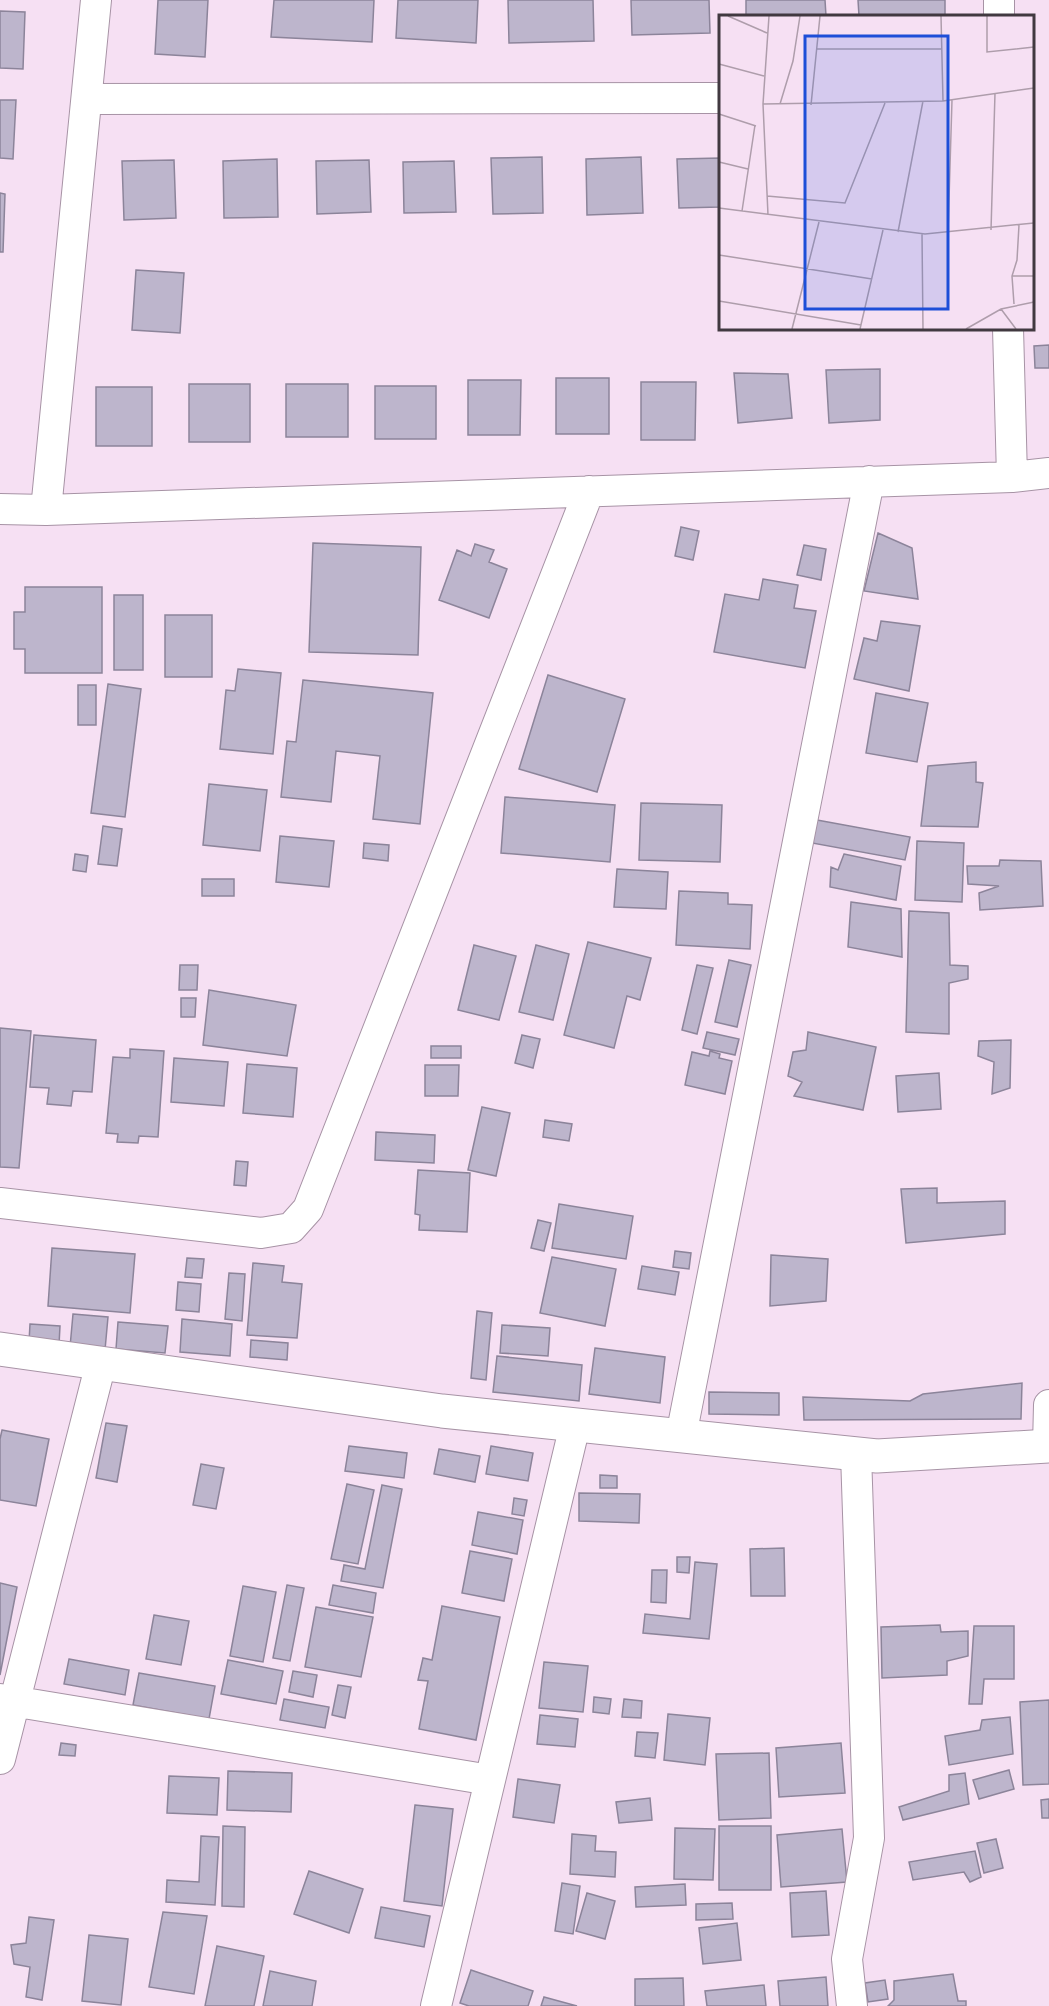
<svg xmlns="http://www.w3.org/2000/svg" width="1049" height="2006" viewBox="0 0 1049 2006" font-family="Signika,sans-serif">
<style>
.building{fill:#bdb5cc;stroke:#8c849a;stroke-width:1.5}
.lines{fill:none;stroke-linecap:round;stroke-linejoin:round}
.street-casing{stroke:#a793a5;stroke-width:32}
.secondary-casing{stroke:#a793a5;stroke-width:35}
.street{stroke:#fff;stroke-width:30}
.secondary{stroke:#fff;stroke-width:33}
.inset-road{fill:none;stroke:#ae9dab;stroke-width:1.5}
.view{fill:#1d4ed8;fill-opacity:0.15;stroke:#1d4ed8;stroke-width:3}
.inset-edge{fill:none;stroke:#413940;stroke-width:3}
</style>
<rect width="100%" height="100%" fill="#f6e0f3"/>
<path class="building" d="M158,0H208L205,57L155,54Z
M274,0H374L372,42L271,37Z
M398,0H478L476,43L396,38Z
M508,0H593L594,41L509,43Z
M631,0H709L710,33L632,35Z
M746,0H825L826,16H746Z
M858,0H945V16H859Z
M0,11L25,12L23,69L0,68Z
M0,100H16L13,159L0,158Z
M542,157L543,213L493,214L491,158Z
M641,157L643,213L587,215L586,159Z
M720,158V207L679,208L677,159Z
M277,159L278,217L224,218L223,161Z
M174,160L176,218L124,220L122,161Z
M369,160L371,212L317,214L316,161Z
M454,161L456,212L404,213L403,162Z
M0,193L5,194L3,252H0Z
M136,270L184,273L180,333L132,330Z
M1049,345V368H1035L1034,346Z
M880,369V420L829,423L826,370Z
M734,373L788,374L792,418L738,423Z
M556,378H609V434H556Z
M468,380H521L520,435H468Z
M641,382H696L695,440H641Z
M189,384H250V442H189Z
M286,384H348V437H286Z
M375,386H436V439H375Z
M96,387H152V446H96Z
M681,527L699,531L693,560L675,556Z
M878,533L912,548L918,599L864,591Z
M313,543L421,547L418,655L309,652Z
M475,544L494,550L489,562L507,569L489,618L439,600L457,550L471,556Z
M804,545L826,549L821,580L797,575Z
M763,579L798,585L794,608L816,611L805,668L714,652L725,594L759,600Z
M25,587H102V673H25V649H14V612H25Z
M114,595H143V670H114Z
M165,615H212V677H165Z
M881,621L920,626L909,691L854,679L864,638L877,641Z
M238,669L281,673L273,754L220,749L226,690L235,691Z
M548,675L625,699L597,792L519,769Z
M303,680L433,693L420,824L373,819L380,756L336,751L331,802L281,797L287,741L296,742Z
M108,684L141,689L125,817L91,813Z
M78,685H96V725H78Z
M876,693L928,703L917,762L866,753Z
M976,762V782L983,783L978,827L921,826L928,766Z
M209,784L267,790L260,851L203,845Z
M505,797L615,805L610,862L501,853Z
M641,803L722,805L720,862L639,860Z
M817,820L910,837L905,860L812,843Z
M103,826L122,829L117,866L98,864Z
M280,836L334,841L329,887L276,882Z
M917,841L964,843L962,902L915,900Z
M364,843L389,845L388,861L363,858Z
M75,854L88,856L86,872L73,870Z
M844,854L901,866L896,900L830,887L831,867L838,870Z
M1000,860L1041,861L1043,906L980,910L979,893L999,886L968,884L967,866H999Z
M617,869L668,872L666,909L614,907Z
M202,879H234V896H202Z
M679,891L728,893V904L752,905L750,949L676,945Z
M851,902L901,909L902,957L848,947Z
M909,911L949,913L950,965L968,966V979L949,983V1034L906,1032Z
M588,942L651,958L640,1000L627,996L614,1048L564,1035Z
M474,945L516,956L499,1020L458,1010Z
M536,945L569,954L553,1020L519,1012Z
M729,960L751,965L737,1027L715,1022Z
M180,965H198L197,990H179Z
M697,965L713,968L697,1034L682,1030Z
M209,990L296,1005L287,1056L203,1045Z
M181,998H196L195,1017H181Z
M0,1028L31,1031L19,1168L0,1167Z
M707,1032L739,1039L735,1055L703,1048Z
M808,1032L876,1047L863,1110L794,1096L802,1082L788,1076L793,1052L806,1050Z
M34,1035L96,1040L92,1092L73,1091L71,1106L47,1104L49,1088L30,1087Z
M522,1035L540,1039L533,1068L515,1063Z
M1011,1040L1010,1088L992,1094L994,1062L978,1056L979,1041Z
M431,1046H461V1058H431Z
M130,1049L164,1051L158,1137L139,1136L138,1143L117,1142L118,1134L106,1133L113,1057L130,1058Z
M710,1051L720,1054L719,1058L732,1061L725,1094L685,1085L692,1052L709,1056Z
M174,1058L228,1062L224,1106L171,1102Z
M247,1064L297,1068L293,1117L243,1113Z
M425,1065H459L458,1096H425Z
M939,1073L941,1109L898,1112L896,1076Z
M482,1107L510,1113L496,1176L468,1170Z
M545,1120L572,1124L569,1141L543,1137Z
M376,1132L435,1135L434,1163L375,1160Z
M236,1161L248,1162L246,1186L234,1185Z
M418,1170L470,1173L467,1232L419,1230L420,1215L415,1214Z
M937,1188V1203L1005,1201V1234L906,1243L901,1189Z
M559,1204L633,1216L626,1259L552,1248Z
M538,1220L551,1223L544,1251L531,1248Z
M52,1248L135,1254L130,1313L48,1306Z
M675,1251L691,1253L689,1269L673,1267Z
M771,1255L828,1259L826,1301L770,1306Z
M552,1257L616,1269L605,1326L540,1313Z
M187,1258L204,1259L202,1278L185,1277Z
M253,1263L284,1266L282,1282L302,1284L297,1338L247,1335Z
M642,1266L679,1272L675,1295L638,1289Z
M229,1273L245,1274L242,1321L225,1319Z
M178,1282L201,1284L199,1312L176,1310Z
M477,1311L492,1313L486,1380L471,1378Z
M73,1314L108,1317L105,1350L70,1347Z
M182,1319L232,1324L230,1356L180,1352Z
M118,1322L168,1326L165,1353L116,1349Z
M30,1324L60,1326L59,1345L29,1342Z
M502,1325L550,1328L548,1356L500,1353Z
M251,1340L288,1343L287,1360L250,1357Z
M595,1348L665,1357L660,1403L589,1394Z
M497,1356L582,1365L579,1401L493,1392Z
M1022,1383L1021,1419L804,1420L803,1397L910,1401L923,1394Z
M709,1392L779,1393V1415L709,1414Z
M106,1423L127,1426L117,1482L96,1478Z
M2,1430L49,1439L36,1506L0,1500V1439Z
M349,1446L407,1453L404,1478L345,1471Z
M491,1446L533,1453L528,1481L486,1474Z
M439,1449L480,1456L475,1482L434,1474Z
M201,1464L224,1468L216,1509L193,1505Z
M600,1475L617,1476V1488H600Z
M347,1484L374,1490L358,1564L331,1559Z
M382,1485L402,1489L383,1588L341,1581L344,1565L365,1569Z
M579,1493L640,1494L639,1523L579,1521Z
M514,1498L527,1500L524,1516L512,1514Z
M478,1512L523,1520L517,1554L472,1545Z
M784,1548L785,1596H751L750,1549Z
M470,1551L512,1559L504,1601L462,1593Z
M677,1557H690L689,1573L677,1572Z
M695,1562L717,1564L709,1639L643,1633L645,1614L690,1619Z
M652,1570H667L666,1603L651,1602Z
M0,1583L17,1587L0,1675Z
M287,1585L304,1588L290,1661L273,1658Z
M333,1585L376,1593L373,1613L329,1605Z
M243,1586L276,1592L263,1662L230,1656Z
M442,1606L500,1617L476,1740L419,1729L428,1681L418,1680L423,1658L432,1660Z
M316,1607L373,1617L361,1677L305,1667Z
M154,1615L189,1621L181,1665L146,1659Z
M940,1625L941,1632L968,1631V1656L947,1661V1675L882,1678L881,1627Z
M974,1626H1014V1679H984L982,1704H969Z
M69,1659L129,1670L125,1695L64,1684Z
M228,1660L283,1671L276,1704L221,1694Z
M544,1662L588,1666L583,1712L539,1708Z
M293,1671L317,1675L313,1697L289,1692Z
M139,1673L215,1686L209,1719L133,1705Z
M338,1685L351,1687L345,1718L332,1715Z
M594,1697L611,1699L609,1714L593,1712Z
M284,1699L329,1707L325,1728L280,1720Z
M624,1699L642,1701L641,1718L622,1717Z
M1049,1700V1784L1023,1785L1020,1702Z
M668,1714L710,1718L705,1765L664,1760Z
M540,1715L578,1719L575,1747L537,1744Z
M1010,1717L1013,1754L949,1765L945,1736L980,1730L982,1720Z
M637,1732L658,1733L655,1758L635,1756Z
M61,1743L76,1745L75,1756L59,1755Z
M841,1743L845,1793L779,1797L776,1748Z
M769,1753L771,1818L719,1820L716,1754Z
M1009,1770L1014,1789L979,1799L973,1780Z
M228,1771L292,1773L291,1812L227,1810Z
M965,1773L969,1804L903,1820L899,1807L949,1791V1775Z
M169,1776L219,1778L217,1815L167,1813Z
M518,1779L560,1785L554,1823L513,1817Z
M650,1798L652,1820L619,1823L616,1802Z
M1049,1799V1818H1042L1041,1800Z
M415,1805L453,1809L442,1906L404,1901Z
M223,1826L245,1827L244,1907L222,1906Z
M719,1826H771V1890H719Z
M675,1828L715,1829L713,1880L674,1879Z
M842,1829L847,1882L781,1887L777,1835Z
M572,1834L596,1836L595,1851L616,1852L615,1877L570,1874Z
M201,1836L219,1837L215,1905L166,1902L167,1880L199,1882Z
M996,1839L1003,1868L984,1873L977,1843Z
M975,1851L981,1877L970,1882L964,1872L913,1880L909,1862Z
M309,1871L363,1889L349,1933L294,1914Z
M562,1883L580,1886L573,1934L555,1931Z
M685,1884L686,1905L636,1907L635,1887Z
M826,1891L829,1935L792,1937L790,1893Z
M587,1893L615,1901L605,1939L576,1931Z
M732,1903L733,1919L696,1920V1904Z
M381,1907L430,1916L424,1947L375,1938Z
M163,1912L207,1916L194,1994L149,1987Z
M29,1917L54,1920L42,2000L26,1997L30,1967L14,1964L11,1945L26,1943Z
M737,1923L741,1960L703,1964L699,1928Z
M89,1935L128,1939L121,2005L82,2001Z
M217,1946L264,1956L254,2006H205Z
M471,1970L533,1991L528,2006H469L460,2003Z
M270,1971L316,1981L312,2006H263Z
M953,1974L958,2001H966V2006H888L894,2000V1981Z
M826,1977L828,2006H780L778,1981Z
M683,1978L684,2006H635V1979Z
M885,1980L888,1999L868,2002L865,1983Z
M764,1985L766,2006H707L705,1991Z
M544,1997L577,2006H541Z"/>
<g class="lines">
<g class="street-casing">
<path id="street" d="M999,0V16
M87,99L720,98
M1008,328L1012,477
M0,509L46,510L1012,477L1049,473
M46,510L96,0
M0,1203L261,1233L291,1228L308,1209L589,491
M681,1436L869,481
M1048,1446L1049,1405
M0,1699L490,1780
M0,1759L101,1363
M436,2006L575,1425
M852,2006L847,1959L869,1838L856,1454"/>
</g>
<g class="secondary-casing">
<path id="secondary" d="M0,1349L442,1411L877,1456L1049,1446"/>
</g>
<use href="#street" class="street"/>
<use href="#secondary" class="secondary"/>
</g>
<g transform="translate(719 15)">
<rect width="315" height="315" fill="#f6e0f3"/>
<path class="inset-road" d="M9,1L48,18M222,1L224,86M268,1V37L315,32M98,34H222M0,49L45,61M44,89L224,86L315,73M61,89L74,46L81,1M92,90L101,1M0,99L37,111M0,147L29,154M48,181L126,188L166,88M0,193L206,219L315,208M23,196L36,110M49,200L44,89L50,1M272,215L276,78M179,217L204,86M229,218L233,85M203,219L204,314M0,240L153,264M293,261H315M0,286L142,310M295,289L293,261L298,245L300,210M282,294L297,314M73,314L100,207M141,314L164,215M247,314L282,294L315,287"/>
<path class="view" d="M86,21H229V294H86Z"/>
<rect width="315" height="315" class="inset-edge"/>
</g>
</svg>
